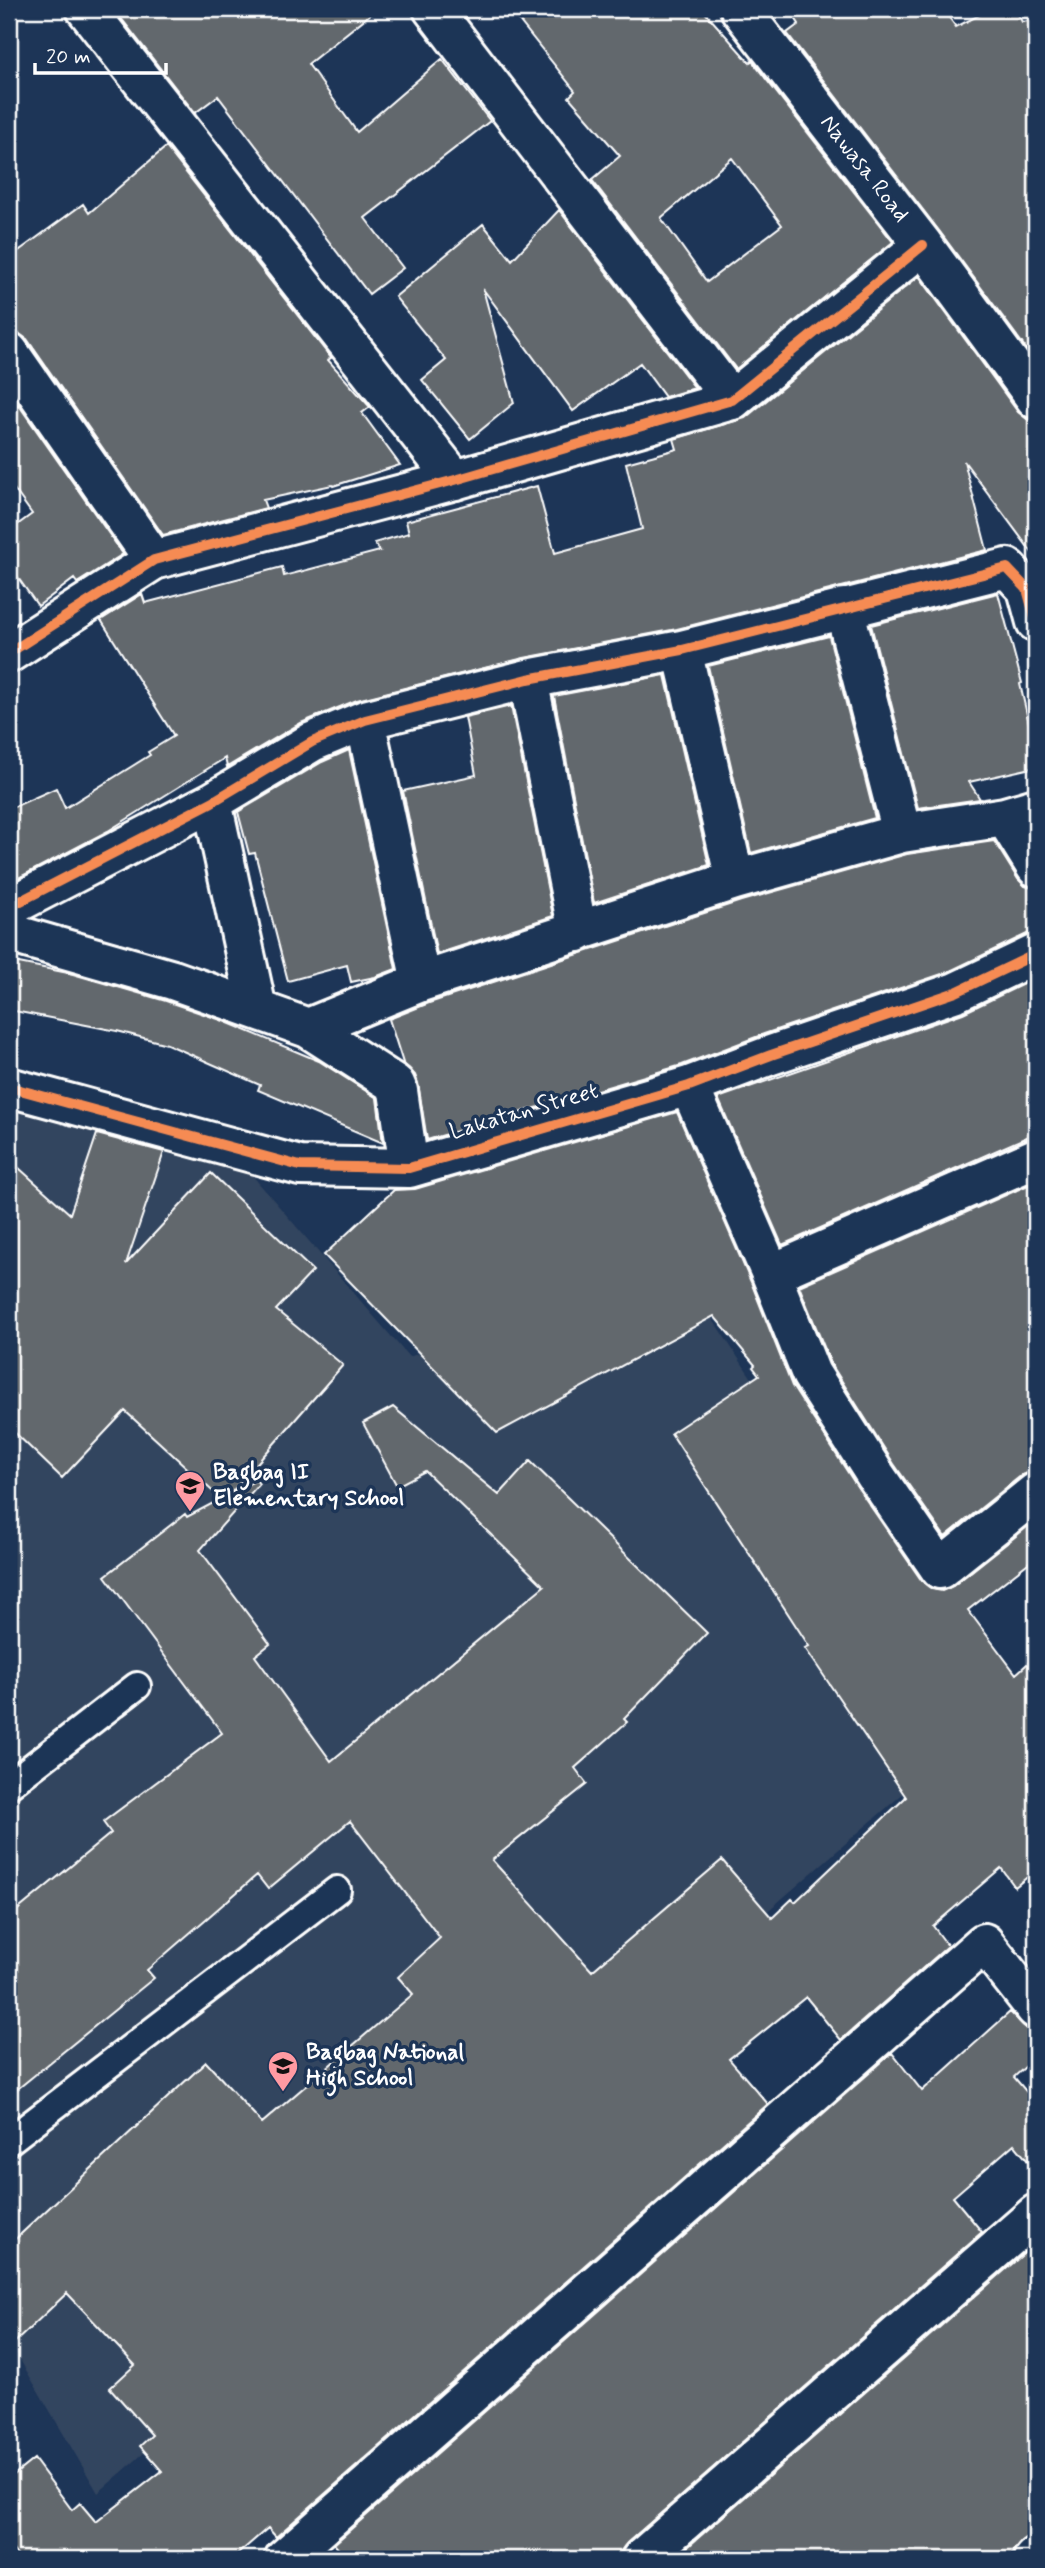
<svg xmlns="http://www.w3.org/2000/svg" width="1045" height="2568" viewBox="0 0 1045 2568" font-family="Mynerve,sans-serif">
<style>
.built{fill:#32445e}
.building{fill:#62676d;stroke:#fff;stroke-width:2;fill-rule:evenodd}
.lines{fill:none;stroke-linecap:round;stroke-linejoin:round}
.service-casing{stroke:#fff;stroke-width:32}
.minor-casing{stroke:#fff;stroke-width:44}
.tertiary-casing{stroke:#fff;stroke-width:44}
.service{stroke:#1d3557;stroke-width:26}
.minor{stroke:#1d3557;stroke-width:38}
.tertiary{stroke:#1d3557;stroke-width:38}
.cycleway-casing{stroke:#1d3557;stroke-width:15}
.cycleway{stroke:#f68b52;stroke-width:10}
.labels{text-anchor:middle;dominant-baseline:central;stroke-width:7;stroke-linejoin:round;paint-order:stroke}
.street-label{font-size:23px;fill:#fff;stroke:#1d3557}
.poi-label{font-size:23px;font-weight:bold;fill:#fff;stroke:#1d3557;text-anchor:start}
</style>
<rect width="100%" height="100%" fill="#1d3557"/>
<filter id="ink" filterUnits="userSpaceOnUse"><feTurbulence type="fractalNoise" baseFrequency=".0143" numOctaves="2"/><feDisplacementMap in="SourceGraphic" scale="14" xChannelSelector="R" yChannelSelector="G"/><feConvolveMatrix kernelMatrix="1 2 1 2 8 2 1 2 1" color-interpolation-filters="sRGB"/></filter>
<g filter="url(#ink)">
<path class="built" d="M9,1107L245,1167L409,1357L672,1258L982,1725L98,2493L9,2341Z"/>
<path class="building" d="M114,9H377L308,64L357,132L442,59L490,121L365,218L403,268L369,294L218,96L195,113Z
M510,9H702L750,63L752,61L893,242L736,369L592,180L620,156L569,97L575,91ZM732,158L782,225L707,282L661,218Z
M789,9H943L956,27L991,9H1015L1022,22L1036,20V362L940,232L787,33L799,24Z
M166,147L331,358L328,360L370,407L362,413L400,465L333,486L332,485L263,500L266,508L163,535L27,339L9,328V258L83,204L89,213Z
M559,210L695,388L665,397L640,363L573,411L483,289L514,403L470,439L422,380L446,360L395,297L483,224L512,260Z
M919,276L1018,412L1027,419L1036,421V558L964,461L987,550L677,629L524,658L357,700L301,723L227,767L225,758L108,831L9,883V809L56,788L65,808L150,755L148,752L174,736L101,620L142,594L145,603L282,567L284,576L380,551L374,543L409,533L406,521L537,486L555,553L642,529L626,463L677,449L674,439L745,418Z
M18,404L123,554L77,583L74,579L38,606L9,565V531L32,514L9,482V411Z
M998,593L1022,683L1020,684L1036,754V767L969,782L980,799L918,808L871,625Z
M829,636L875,818L751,853L708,666Z
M665,675L709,865L594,903L554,696Z
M511,706L553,916L437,954L403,791L476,775L465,717Z
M349,750L396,969L375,977L351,982L347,965L288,981L255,853L249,854L238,812L322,762Z
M994,841L1018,879L1025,886L1033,888L1036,893V932L1027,934L948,972L764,1034L682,1065L427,1140L418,1083L415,1075L403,1063L389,1019L429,1003L741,901L907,854Z
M9,961L73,974L166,1001L221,1020L319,1061L377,1098L383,1143L258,1090L260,1085L167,1044L117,1031L9,1010Z
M1036,978V1133L782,1245L718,1098L963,1013Z
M677,1112L751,1282L792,1386L858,1488L922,1581L932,1589L942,1591L953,1586L1036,1520V1557L968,1610L1016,1674L1036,1656V1870L1015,1887L1001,1868L933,1926L948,1946L841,2040L806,1997L729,2059L768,2104L276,2537L268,2528L232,2559H20L9,2545V2479L34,2459L72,2510L80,2503L96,2522L162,2471L140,2446L152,2435L110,2388L135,2365L67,2293L9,2348V2245L206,2062L262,2123L413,1994L398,1977L440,1938L350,1821L268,1889L257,1875L147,1970L154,1978L9,2096V1917L111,1833L103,1822L222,1733L105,1576L185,1514L187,1517L221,1499L125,1411L62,1478L9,1427V1159L70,1214L97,1134L164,1152L126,1264L211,1173L313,1271L276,1310L343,1365L231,1493L256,1480L259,1484L200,1550L270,1644L255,1656L331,1761L544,1586L425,1471L397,1486L363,1423L393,1407L499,1495L530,1461L707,1633L624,1719L627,1722L575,1768L587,1784L492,1860L592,1971L722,1860L772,1918L792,1899L795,1902L906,1797L805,1648L809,1646L671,1433L759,1375L753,1367L755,1365L714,1316L497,1433L324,1255L394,1190L415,1189Z
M1033,1183L1036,1189V1471L1022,1475L945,1537L894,1464L831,1364L799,1286Z
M1010,2012L1027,2029L1036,2030V2057L1014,2077L1036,2103V2171L1014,2144L953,2197L982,2232L627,2543L621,2551L620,2559H347L334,2544L892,2053L922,2091Z
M1036,2243V2535H1030L1021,2541L1012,2553V2559H674Z"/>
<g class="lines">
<g class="service-casing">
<path id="service" d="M9,1785L137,1686
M9,2141L337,1890"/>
</g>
<g class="minor-casing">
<path id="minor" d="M86,9L455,480
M433,9L732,400
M9,352L154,560
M844,608L902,833
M682,650L735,880
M528,679L578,932
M365,720L421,982
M212,802L257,1009
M1005,817L1036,867
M9,907L212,802L312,742L365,720L528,679L682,650L1007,568L1027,589L1036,622
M9,933L173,980L308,1028L395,1084L398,1091L409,1168
M308,1028L421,982L735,880L902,833L1005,817L1036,808
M689,1086L771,1274L811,1374L876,1476L940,1569L1036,1492
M9,1087L300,1166L409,1168L689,1086L771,1055L956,992L1036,954
M771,1274L1036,1158
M284,2559L984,1943L1036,2009
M641,2559L1036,2214
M1033,2559L1036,2556"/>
</g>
<g class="tertiary-casing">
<path id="tertiary" d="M740,9L923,245L1036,399
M9,653L154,560L455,480L732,400L923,245"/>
</g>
<use href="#service" class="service"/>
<use href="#minor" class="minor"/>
<use href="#tertiary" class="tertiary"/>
<g class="cycleway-casing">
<path id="cycleway" d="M9,653L154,560L455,480L732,400L923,245
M9,907L212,802L312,742L365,720L528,679L682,650L1007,568L1027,589L1036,622
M9,1087L300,1166L409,1168L689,1086L771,1055L956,992L1036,954"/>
</g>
<use href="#cycleway" class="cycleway"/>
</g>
</g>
<defs>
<g id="school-pin" transform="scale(1.575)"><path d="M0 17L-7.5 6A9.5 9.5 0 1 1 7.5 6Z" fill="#ff9aa2" stroke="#1d3557"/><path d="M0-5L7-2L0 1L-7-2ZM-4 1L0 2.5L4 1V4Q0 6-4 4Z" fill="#111"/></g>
</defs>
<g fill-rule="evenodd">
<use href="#school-pin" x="190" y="1486"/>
<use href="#school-pin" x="283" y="2066"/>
</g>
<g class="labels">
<g class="street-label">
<text transform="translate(864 169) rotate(52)">Nawasa Road</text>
<text transform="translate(524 1112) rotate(-16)">Lakatan Street</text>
</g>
<g class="poi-label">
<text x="213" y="1473">Bagbag II<tspan x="213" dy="26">Elementary School</tspan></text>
<text x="306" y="2053">Bagbag National<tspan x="306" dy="26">High School</tspan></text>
</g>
</g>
<rect width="1045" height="2568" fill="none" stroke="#1d3557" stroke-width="35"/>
<rect x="18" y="18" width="1010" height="2533" fill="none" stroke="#fff" stroke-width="2.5" filter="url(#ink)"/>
<path d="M35 63v10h131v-10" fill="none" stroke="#ffffff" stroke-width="3.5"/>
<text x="46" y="63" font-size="21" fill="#ffffff" stroke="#1d3557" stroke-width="5" paint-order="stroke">20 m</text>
</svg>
